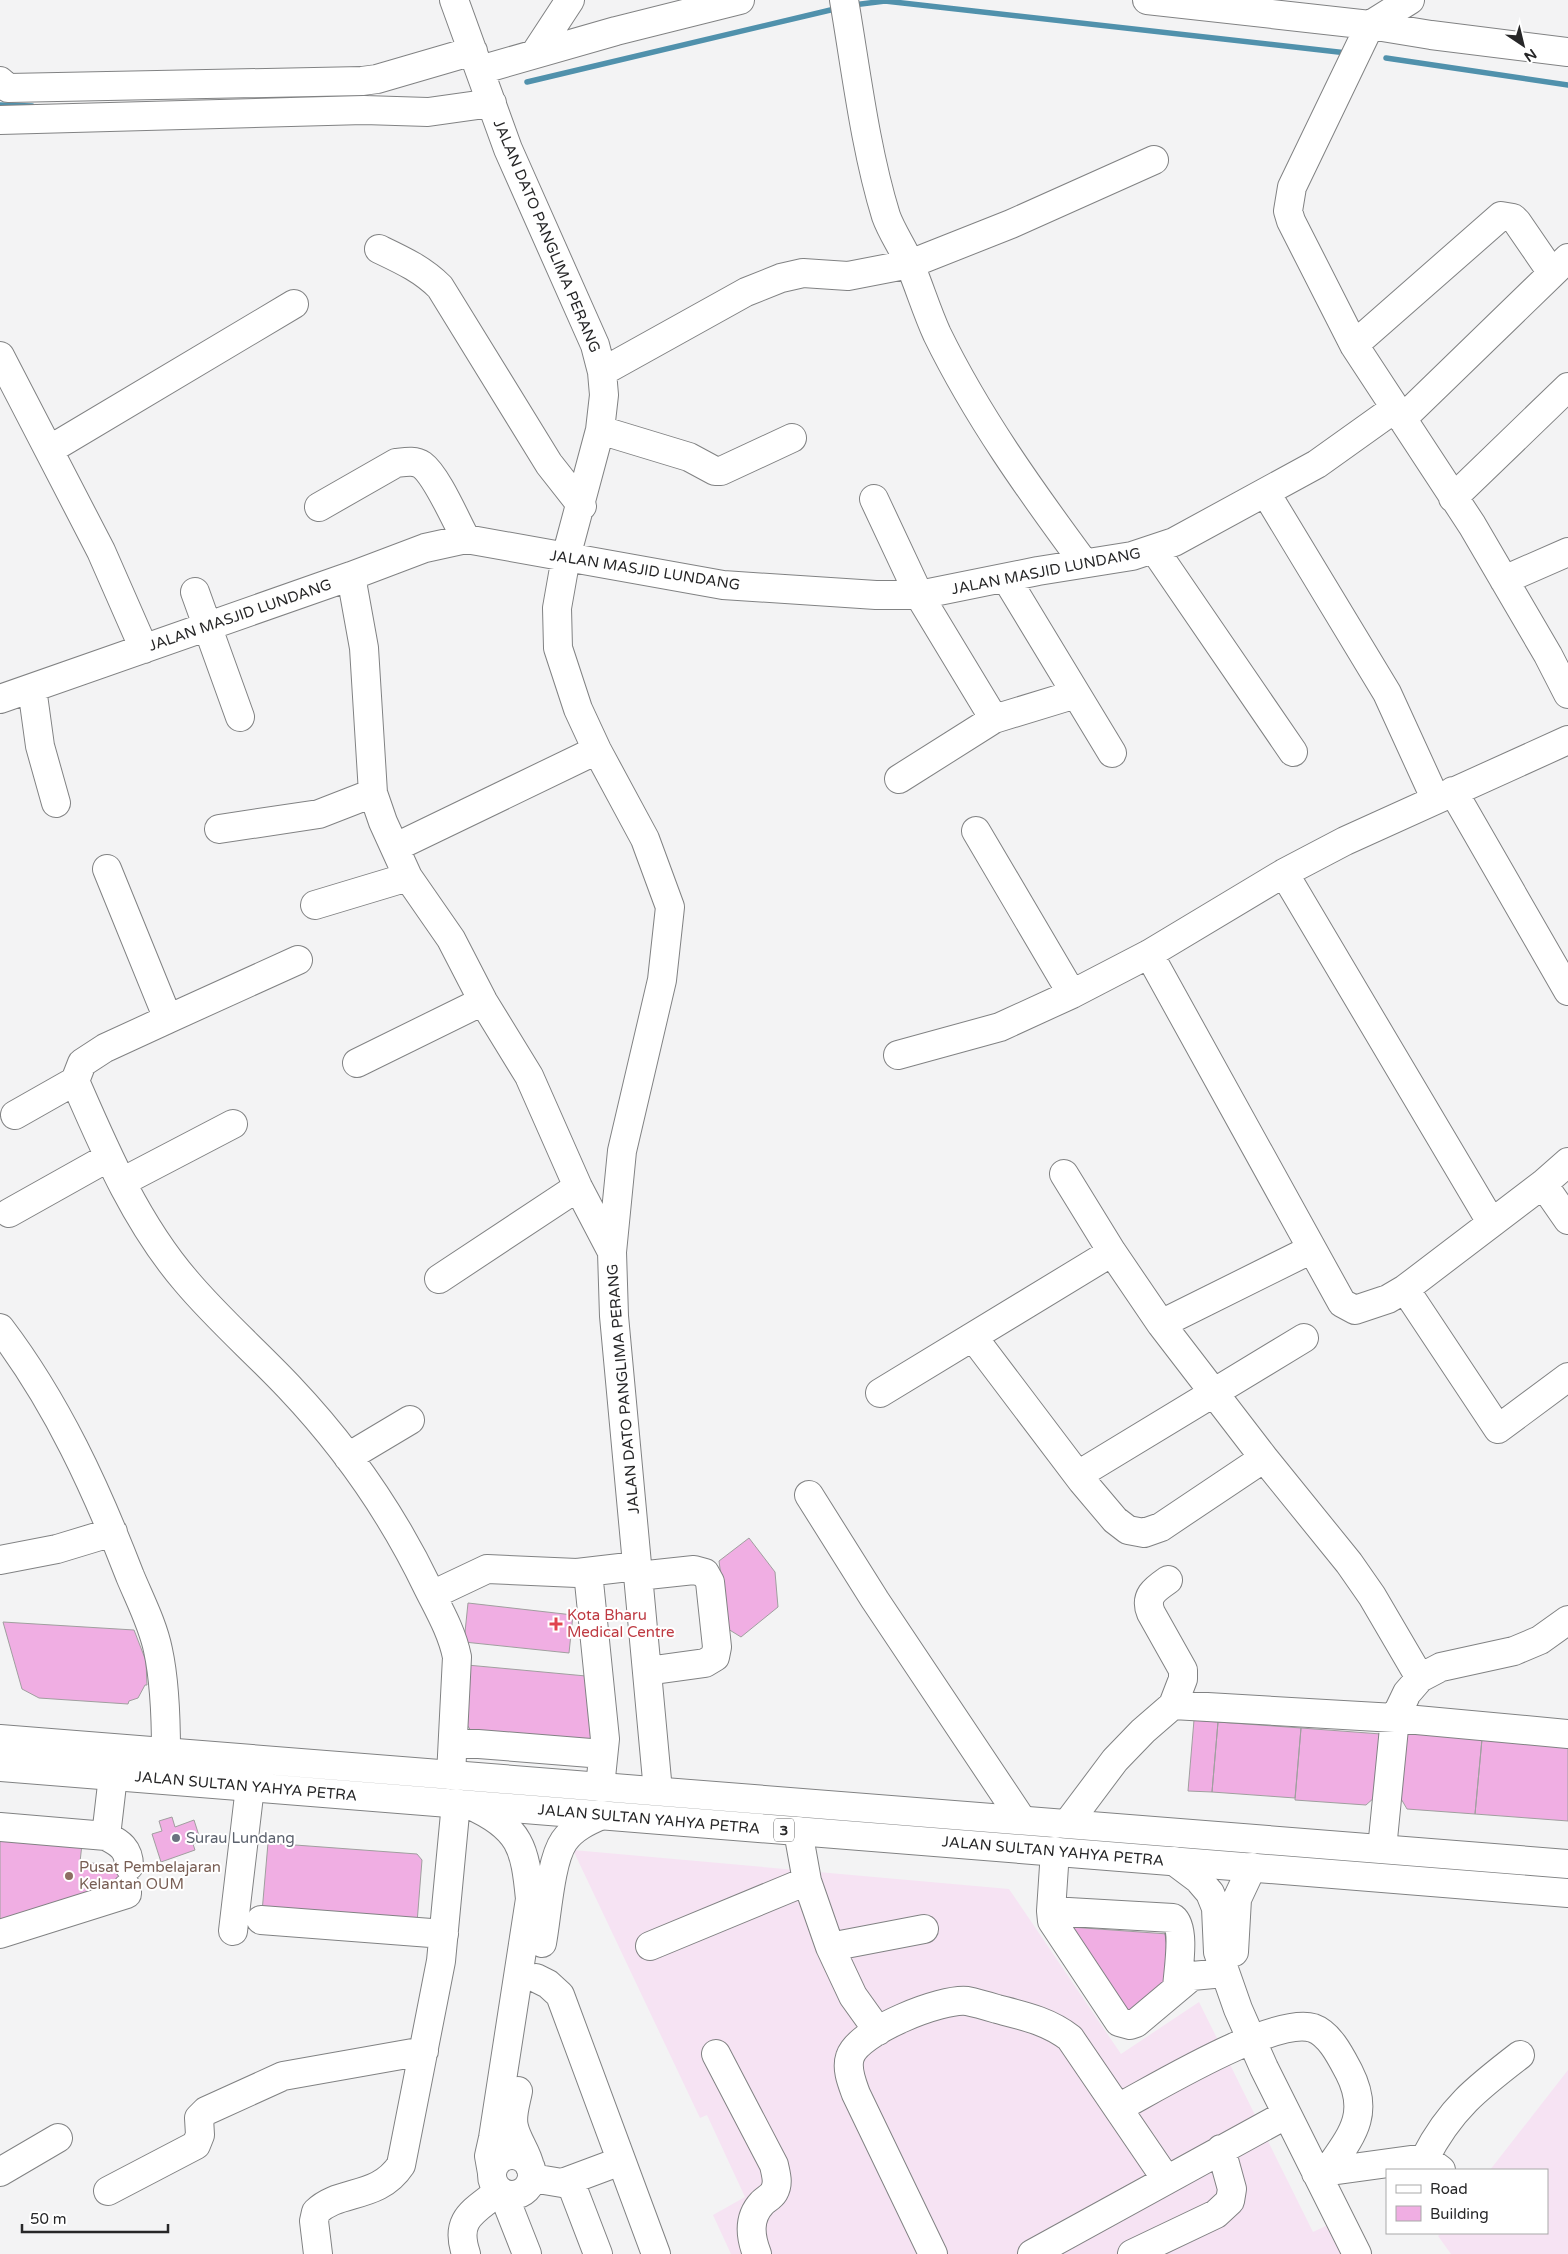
<svg xmlns="http://www.w3.org/2000/svg" width="1568" height="2254" viewBox="0 0 1568 2254" font-family="'Varela Round',sans-serif">
<style>
.industrial{fill:#f6e3f3}
.lines{fill:none;stroke-linecap:round;stroke-linejoin:round}
.stream{stroke:#5091ac;stroke-width:5.5}
.building{fill:#f0aee3;stroke:#a09f9f}
.minor-casing{stroke:#818283;stroke-width:30}
.highway-casing{stroke:#818283;stroke-width:30}
.minor{stroke:#fff;stroke-width:28}
.highway{stroke:#fff;stroke-width:28}
.health-dot{fill:#e0444e;stroke:#fff;stroke-width:2}
.worship-dot{fill:#6b7280;stroke:#fff;stroke-width:2}
.education-dot{fill:#8d6e63;stroke:#fff;stroke-width:2}
.labels{text-anchor:middle;dominant-baseline:central;stroke-width:4;stroke-linejoin:round;paint-order:stroke}
.shield{fill:#fff;stroke:#686868;stroke-width:1}
.shield-label{font-size:14px;font-weight:bold;fill:#272728}
.street-label{font-size:15px;fill:#272728;stroke:#fff}
.health-label{font-size:15px;fill:#be3a42;stroke:#fff;text-anchor:start}
.worship-label{font-size:15px;fill:#5b616d;stroke:#fff;text-anchor:start}
.education-label{font-size:15px;fill:#785e54;stroke:#fff;text-anchor:start}
</style>
<rect width="100%" height="100%" fill="#f3f3f4"/>
<path class="industrial" d="M573,1850L1009,1889L1121,2054L1199,2002L1313,2232L1351,2214L1370,2254H731L713,2215L745,2197L707,2115L700,2118Z
M1568,2070V2254H1451L1438,2236L1441,2233H1547V2170H1490Z"/>
<g class="lines">
<path class="stream" d="M853,5L885,1L1347,53
M1386,58L1568,85
M527,82L839,8
M0,105L32,106"/>
</g>
<path class="building" d="M749,1538L775,1572L778,1607L741,1637L728,1629L719,1561Z
M468,1603L573,1615L569,1653L464,1642Z
M3,1622L134,1630L146,1661L147,1685H145L138,1698L129,1701L128,1704L39,1698L22,1689Z
M467,1665L586,1676L591,1743L472,1732L462,1718Z
M1194,1720L1218,1722L1212,1792L1188,1791Z
M1218,1722L1301,1728L1295,1798L1212,1792Z
M1301,1728L1381,1734L1375,1797L1366,1805L1295,1800Z
M1405,1732L1482,1739L1475,1814L1407,1809L1400,1797Z
M1482,1739L1568,1745V1821L1475,1814Z
M172,1817L175,1827L194,1820L201,1842L193,1844L195,1850L161,1862L152,1834L162,1831L159,1821Z
M0,1837L82,1844L80,1862L138,1867L136,1886L17,1920L0,1919Z
M268,1843L417,1854L422,1860L417,1923L262,1912Z
M1070,1927L1168,1934L1163,1991L1124,2020Z"/>
<g class="lines">
<g class="minor-casing">
<path id="minor" d="M454,0L508,149L595,345L602,372L604,395L600,430L566,557L557,608L558,648L578,709L597,750L645,839L670,907L662,980L622,1151L612,1252L614,1316L658,1791
M844,0C856,70 865,148 886,216C892,233 904,249 911,267C920,289 927,312 937,334C977,416 1030,490 1084,563
M1147,0L1370,25L1431,35L1568,52
M1410,0L1370,25L1292,187L1288,211L1291,221L1354,345L1472,525L1548,655L1568,694
M536,52L570,0
M480,70L616,31L740,0
M0,81L8,88L362,81L377,79L473,51
M0,120L364,110L428,112L492,103
M379,249C402,260 422,269 440,287L549,464L582,506
M1354,345L1501,216L1513,218L1517,222L1552,273
M0,356L101,551L144,649
M602,372L746,292L781,278L803,273L848,276L910,264L1011,224L1154,160
M1402,419L1568,258
M600,430L689,457L715,471H721L792,438
M49,450L294,304
M1266,493L1387,693L1435,798
M1453,498L1568,387
M874,499L919,595L994,719
M319,507L396,463C405,462 415,460 422,465C437,476 456,521 466,539
M1154,549L1293,752
M351,576L364,648L373,793L383,822L408,877L451,939L483,1001L529,1076L578,1187L612,1252
M1006,578L1112,753
M1504,580L1568,552
M195,592L240,717
M32,688L40,746L56,803
M0,699L351,576L425,548L466,539L723,585L876,595H919L1038,571L1132,556L1174,542L1317,464L1394,409
M899,779L994,719L1076,694
M1453,791L1568,991
M219,829L319,814L373,793
M976,831L1072,994
M396,847L597,750
M107,869L168,1019L105,1048L82,1063L75,1081C105,1150 136,1223 186,1281C217,1318 255,1351 289,1387C344,1445 393,1515 428,1588C439,1610 452,1632 457,1657L451,1775
M1284,873L1491,1222
M315,905L408,877
M1149,954L1342,1303L1355,1310L1388,1299L1405,1289L1543,1184L1568,1162
M168,1019L298,960
M898,1055L1000,1027L1072,994L1149,954L1284,873L1345,841L1568,740
M357,1063L483,1001
M15,1115L75,1081
M1064,1174L1112,1252L1161,1324L1264,1458L1349,1563L1372,1596L1420,1678
M122,1182L233,1124
M1543,1184L1568,1220
M9,1213L109,1157
M439,1279L578,1187
M1405,1289L1498,1429L1568,1377
M1161,1324L1312,1249
M0,1328C57,1403 96,1488 130,1576C140,1600 153,1625 158,1650C165,1682 166,1720 166,1752
M973,1337L1082,1481L1115,1520L1128,1530L1144,1533L1161,1527L1264,1458
M880,1393L1112,1252
M348,1457L410,1420
M1078,1475L1304,1338
M809,1495L875,1600L1022,1820
M0,1560L57,1549L113,1532
M588,1572L605,1739L600,1787
M638,1576L694,1570L705,1573L710,1582L717,1647L715,1657L705,1663L647,1671
M432,1595L487,1569L577,1573L637,1566
M1173,1705L1395,1718L1568,1734
M453,1742L603,1754
M113,1776L106,1836C120,1843 129,1849 129,1866
M470,1805C521,1828 525,1848 530,1899L493,2138L489,2156L492,2173
M1067,1824L1115,1760L1143,1731L1173,1705L1183,1679V1670L1151,1613C1144,1596 1155,1589 1168,1580
M0,1827L106,1836
M798,1831L807,1881L830,1947L924,1929
M1382,1849L1395,1718L1407,1693L1420,1678L1441,1667L1514,1651L1540,1640L1568,1620
M1055,1851L1051,1911L1052,1921L1119,2022L1130,2025L1136,2023L1192,1976L1224,1973
M1174,1861L1198,1879L1210,1893L1216,1908L1218,1952L1238,2009L1264,2068L1357,2254
M1051,1911L1173,1918C1186,1928 1178,1971 1177,1988
M261,1920L444,1934
M233,1931L250,1787
M0,1934L127,1894V1888
M542,1943C547,1917 550,1861 564,1841C573,1828 588,1821 602,1815
M650,1946L807,1881
M830,1947L853,1996L878,2031
M1234,1952L1237,1899L1252,1867
M536,1978L548,1984L560,1995L656,2254
M716,2054L774,2165C776,2175 779,2183 774,2192C771,2197 766,2199 762,2203C748,2218 750,2236 757,2254
M518,2091C516,2102 511,2116 514,2127C517,2141 527,2152 530,2167
M1118,2108C1156,2088 1274,2016 1313,2028C1330,2034 1341,2057 1349,2072C1371,2115 1351,2136 1327,2171
M492 2175a20 20 0 1 1 40 0a20 20 0 1 1-40 0Z
M1441,2170L1425,2158C1450,2109 1477,2088 1520,2055
M0,2172L58,2138
M1316,2173L1425,2158
M532,2178L562,2183L621,2161
M570,2181L598,2254
M108,2191L196,2145L200,2135L199,2118L206,2111L283,2076L424,2051
M503,2193L527,2254
M318,2254L314,2221L316,2212C339,2189 378,2200 401,2165L441,1961L456,1803
M466,2254C454,2218 474,2212 499,2191
M933,2254L856,2094C852,2083 846,2069 850,2057C858,2031 942,1998 967,2001C977,2003 987,2006 997,2009C1024,2016 1048,2021 1070,2038L1166,2179
M1032,2254L1287,2114
M1132,2254L1216,2214L1230,2201L1232,2189L1221,2149"/>
</g>
<g class="highway-casing">
<path id="highway" d="M0,1739L1568,1864
M0,1767L1568,1893"/>
</g>
<use href="#minor" class="minor"/>
<use href="#highway" class="highway"/>
</g>
<path class="health-dot" d="M553.5 1616.5h5v5h5v5h-5v5h-5v-5h-5v-5h5z"/>
<circle class="worship-dot" cx="176" cy="1838" r="5"/>
<circle class="education-dot" cx="69" cy="1876" r="5"/>
<g class="labels">
<rect class="shield" x="774" y="1818.5" width="20" height="23" rx="4"/>
<g class="shield-label">
<text x="784" y="1830">3</text>
</g>
<g class="street-label">
<text transform="translate(547 236) rotate(67)">JALAN DATO PANGLIMA PERANG</text>
<text transform="translate(645 570) rotate(9)">JALAN MASJID LUNDANG</text>
<text transform="translate(1046 571) rotate(-11)">JALAN MASJID LUNDANG</text>
<text transform="translate(240 615) rotate(-19)">JALAN MASJID LUNDANG</text>
<text transform="translate(623 1389) rotate(-95)">JALAN DATO PANGLIMA PERANG</text>
<text transform="translate(246 1786) rotate(5)">JALAN SULTAN YAHYA PETRA</text>
<text transform="translate(649 1819) rotate(5)">JALAN SULTAN YAHYA PETRA</text>
<text transform="translate(1053 1851) rotate(5)">JALAN SULTAN YAHYA PETRA</text>
</g>
<g class="health-label">
<text x="567" y="1615">Kota Bharu<tspan x="567" dy="17">Medical Centre</tspan></text>
</g>
<g class="worship-label">
<text x="186" y="1838">Surau Lundang</text>
</g>
<g class="education-label">
<text x="79" y="1867">Pusat Pembelajaran<tspan x="79" dy="17">Kelantan OUM</tspan></text>
</g>
</g>
<rect x="1386" y="2169" width="162" height="65" fill="#ffffff" stroke="#a9a9a9"/>
<rect x="1396" y="2185" width="25" height="8" fill="#ffffff" stroke="#a9a9a9"/>
<text x="1430" y="2194" font-size="15" fill="#272728">Road</text>
<rect x="1396" y="2206" width="25" height="15" fill="#f0aee3" stroke="#a9a9a9"/>
<text x="1430" y="2219" font-size="15" fill="#272728">Building</text>
<g transform="translate(1523 45) rotate(145)" stroke="#ffffff" stroke-width="4" paint-order="stroke">
<path d="M0-4L9 19L0 12L-9 19Z" fill="#272728"/>
<text y="-8" font-size="14" font-weight="bold" text-anchor="middle" fill="#272728">N</text>
</g>
<path d="M22 2224v8h146v-8" fill="none" stroke="#272728" stroke-width="2.5"/>
<text x="30" y="2224" font-size="15" fill="#272728" stroke="#ffffff" stroke-width="4" paint-order="stroke">50 m</text>
</svg>
